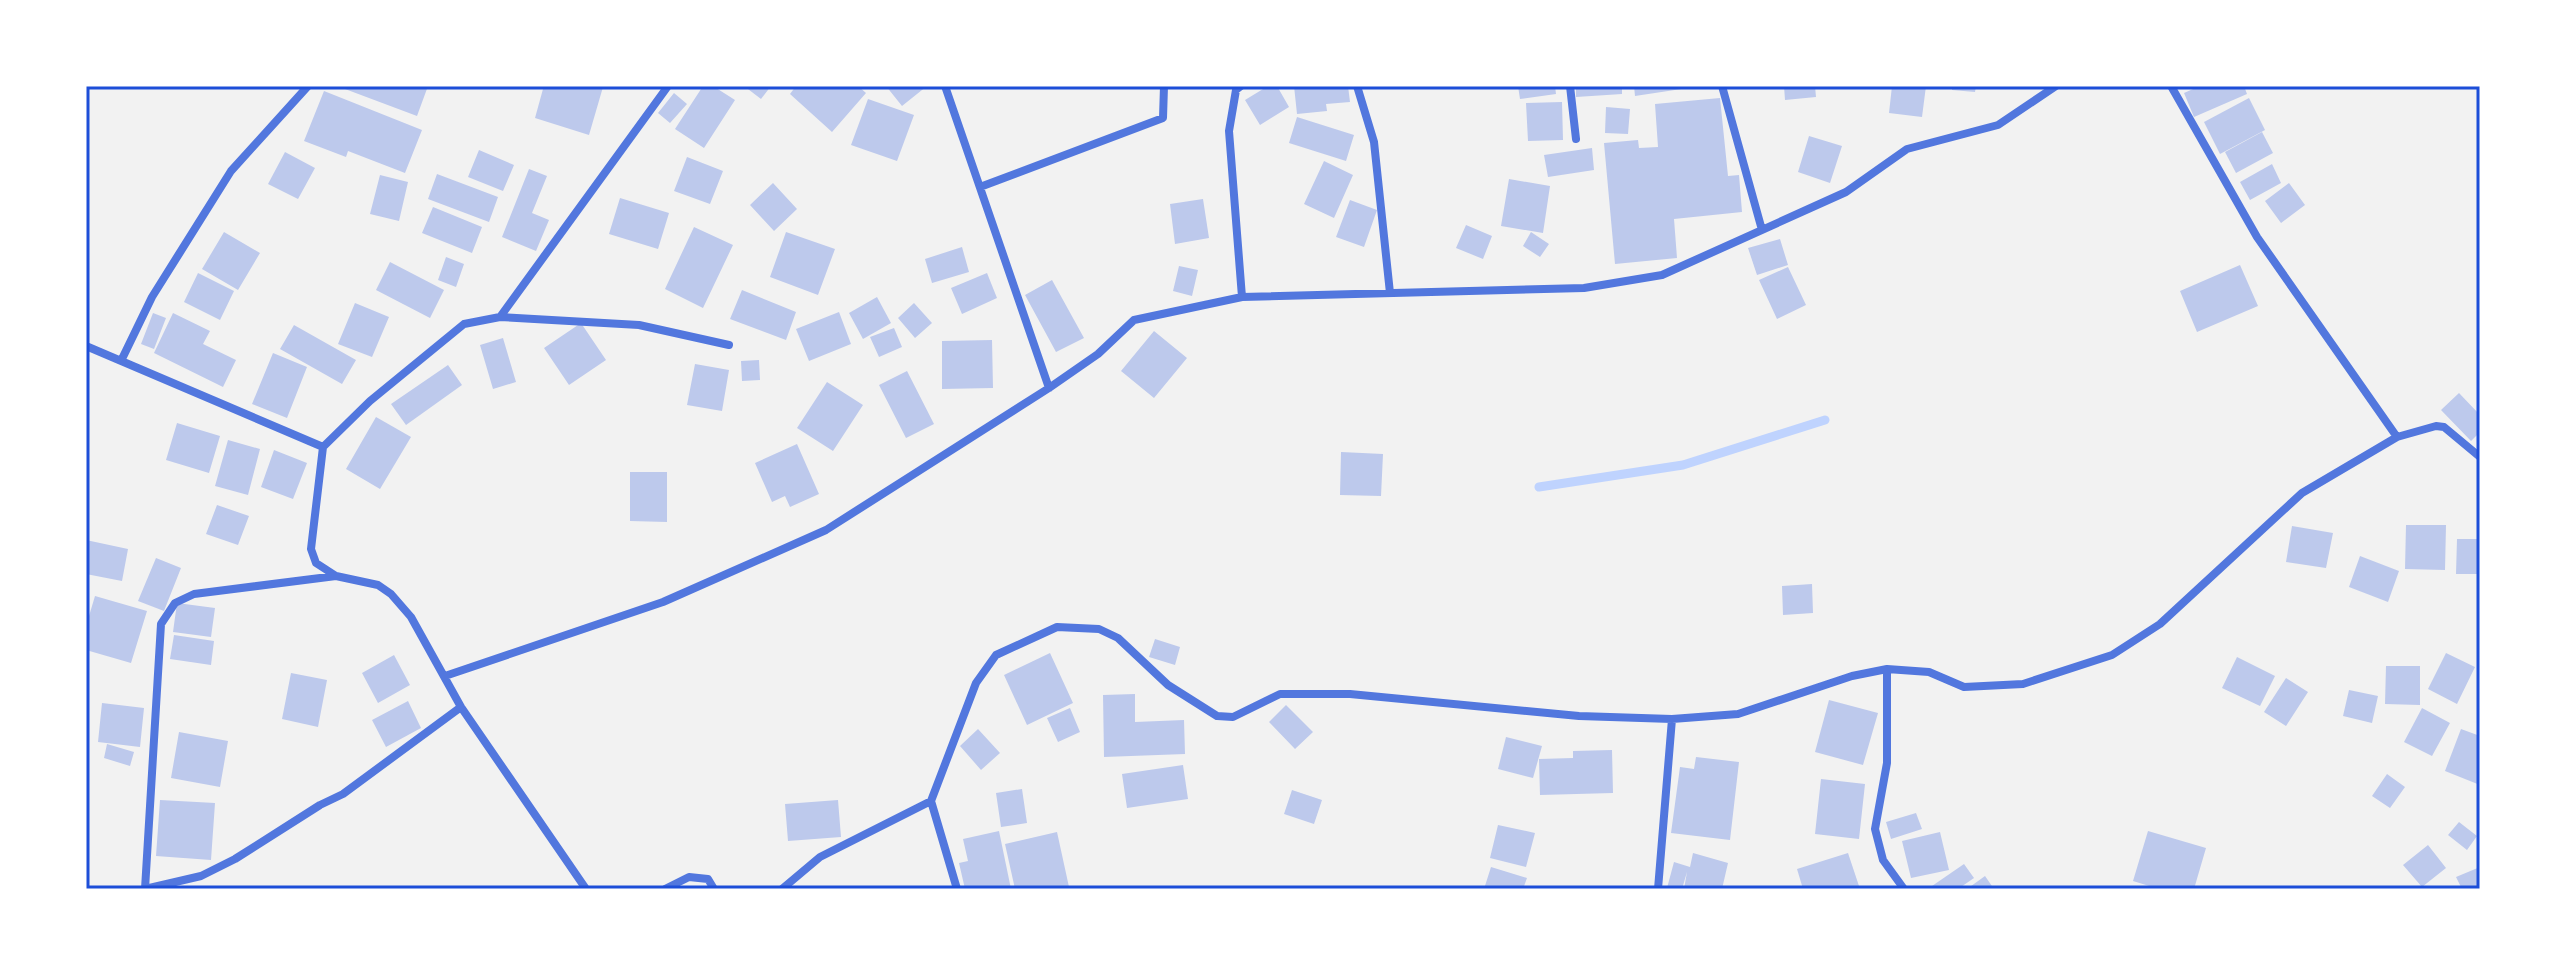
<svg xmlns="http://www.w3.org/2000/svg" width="2566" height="975" viewBox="0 0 2566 975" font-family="Jost,sans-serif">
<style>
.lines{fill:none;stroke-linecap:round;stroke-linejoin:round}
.stream{stroke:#bfd3fe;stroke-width:9}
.building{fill:#bdc9ec}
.minor{stroke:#5277de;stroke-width:8}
.neatline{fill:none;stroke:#1d4ed8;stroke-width:3}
</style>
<rect width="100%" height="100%" fill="#f2f2f2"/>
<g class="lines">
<path class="stream" d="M1539,487L1683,465L1825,420"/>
</g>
<path class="building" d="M337,86H428L417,116Z
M703,86H713L735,100L704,148L675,129Z
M744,86H771L761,99Z
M796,86H858L866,93L832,132L790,94Z
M886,86H927L902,106Z
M1268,86H1277L1289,107L1260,125L1245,100Z
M1294,86H1348L1350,102L1326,104L1327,111L1297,114Z
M1518,86H1555L1556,94L1520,99Z
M1576,86H1622V94L1576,97Z
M1634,86H1688V88L1635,96Z
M1784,86H1815L1816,97L1785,100Z
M1892,86H1926L1922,117L1889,113Z
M1952,86H1976L1975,92L1952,90Z
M2200,86H2244L2247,94L2194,117L2184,93Z
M535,87H603L589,135L535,118L543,89Z
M324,91L422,130L405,173L348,151L346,157L304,141Z
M674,93L687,104L670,123L658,113Z
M1720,98L1728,176L1739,175L1742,212L1674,219L1677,258L1615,264L1604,143L1638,140L1639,148L1658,147L1655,104Z
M2249,98L2265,130L2220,154L2204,122Z
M868,99L914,115L897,161L851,145Z
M1562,102L1563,140L1528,141L1526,103Z
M1606,107L1630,109L1628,134L1605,133Z
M1297,117L1354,135L1346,161L1289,143Z
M2262,132L2273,153L2236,173L2225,152Z
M1809,136L1842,146L1830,183L1798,172Z
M1592,148L1594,170L1548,177L1544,155Z
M479,150L514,165L503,191L468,177Z
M285,152L315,168L298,199L268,184Z
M687,157L723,171L710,204L674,191Z
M1324,161L1353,175L1334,218L1304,204Z
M2272,164L2281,183L2250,200L2240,182Z
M529,169L547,176L532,213L549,220L536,251L502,237Z
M437,174L498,197L489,222L428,199Z
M380,175L408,182L399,221L370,214Z
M1509,179L1550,186L1543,233L1501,226Z
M773,183L797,209L774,231L750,205Z
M2289,183L2305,205L2281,223L2265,201Z
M620,198L669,213L658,249L609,234Z
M1203,199L1209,238L1175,244L1170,204Z
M1350,200L1377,210L1364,247L1336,237Z
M433,207L482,227L472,253L422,233Z
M1466,225L1492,236L1483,259L1456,248Z
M694,227L733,245L703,308L665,289Z
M224,232L260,253L238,290L202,269Z
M786,232L835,249L818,295L770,277Z
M1531,232L1549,244L1540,257L1523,246Z
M1780,239L1788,265L1757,275L1748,248Z
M962,247L969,272L932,283L925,259Z
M446,257L464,264L456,287L438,280Z
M390,262L444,290L430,318L376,290Z
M2240,265L2258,306L2197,332L2180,291Z
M1179,266L1198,270L1192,296L1173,291Z
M1788,267L1806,305L1777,319L1759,280Z
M198,273L234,291L220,320L184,302Z
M987,273L997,298L962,314L951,288Z
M1052,280L1084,338L1056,352L1025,295Z
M742,290L796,312L786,340L730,319Z
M877,297L891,323L863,339L849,313Z
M355,303L389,317L372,357L338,344Z
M914,303L932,323L915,338L898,318Z
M839,312L851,344L809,361L796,329Z
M153,313L166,318L154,349L141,344Z
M173,313L210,331L203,344L236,360L223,387L154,353Z
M581,323L606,360L569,385L544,348Z
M294,325L356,360L342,384L280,349Z
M894,328L902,347L879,357L870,337Z
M1154,331L1187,358L1154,398L1121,371Z
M503,338L516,382L493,389L480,345Z
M992,340L993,388L942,389V341Z
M273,353L307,367L287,418L252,404Z
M759,360L760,380L742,381L741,361Z
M695,364L729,370L722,411L687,405Z
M448,365L462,385L406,425L391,404Z
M907,371L934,424L906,438L879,385Z
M827,382L863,405L833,451L797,428Z
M2459,393L2480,415V432L2471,441L2441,410Z
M376,417L411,437L380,489L346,469Z
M177,423L220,436L209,473L166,460Z
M228,440L260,449L248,495L215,486Z
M797,444L819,494L790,507L785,496L772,502L755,463Z
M274,450L307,463L293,499L261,487Z
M1341,452L1383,454L1381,496L1340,495Z
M630,472H667V522L630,521Z
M217,505L249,516L238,545L206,534Z
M2406,525H2446L2445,570L2405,569Z
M2292,526L2333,533L2326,568L2286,562Z
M2457,539H2480V574H2456Z
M86,540L128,549L122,581L86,574Z
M2360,556L2399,571L2388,602L2349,587Z
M156,558L181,568L164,611L138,601Z
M1812,584L1813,613L1783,615L1782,586Z
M95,596L147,611L131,663L86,650V626Z
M177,603L215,608L211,637L173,632Z
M174,635L214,641L211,665L170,659Z
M1155,639L1180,647L1175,665L1149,657Z
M1050,653L1073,703L1027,725L1004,675Z
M2446,653L2475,667L2457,704L2428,689Z
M394,655L410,685L378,703L362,673Z
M2237,657L2275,676L2260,706L2222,688Z
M2386,666H2420V705L2385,704Z
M291,673L327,680L318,727L282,719Z
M2286,678L2308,692L2286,726L2264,712Z
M2349,690L2378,696L2372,723L2343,716Z
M1135,694V722L1184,720L1185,754L1104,757L1103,695Z
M1829,700L1878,713L1863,765L1815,752Z
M408,701L421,728L386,747L372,720Z
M102,703L144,708L140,747L98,742Z
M1286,705L1313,732L1295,749L1269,722Z
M1070,708L1080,732L1058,742L1047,718Z
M2422,708L2450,723L2432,756L2404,742Z
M978,729L1000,753L981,770L960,746Z
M2461,729L2480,736V785L2445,771Z
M179,732L228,741L220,787L171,778Z
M1506,737L1542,746L1533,778L1498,769Z
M107,744L134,752L130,766L104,758Z
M1612,750L1613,793L1540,795L1539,759L1573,758V751Z
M1696,757L1739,762L1730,840L1671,833L1680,767L1694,769Z
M1183,765L1188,799L1127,808L1122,774Z
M2387,774L2405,787L2390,808L2372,796Z
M1821,779L1865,784L1859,839L1815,834Z
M1022,789L1027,823L1001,827L996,793Z
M1292,790L1322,800L1314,824L1284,814Z
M160,800L215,803L211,860L156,856Z
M838,800L841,837L788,841L785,804Z
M1916,813L1922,829L1891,839L1886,822Z
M2459,822L2477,836L2467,850L2448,835Z
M1498,825L1535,833L1526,867L1490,858Z
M999,831L1011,889H965L959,863L968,861L963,839Z
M2148,831L2206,848L2194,889H2159L2133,881Z
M1057,832L1069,887L1015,889L1005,844Z
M1940,832L1949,870L1911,878L1902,841Z
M2428,845L2446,868L2422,887L2403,865Z
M1693,853L1728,863L1722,889H1684L1687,872L1682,889L1667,888L1674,862L1690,867Z
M1848,853L1860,889H1803L1797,869Z
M1964,864L1974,878L1958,889H1935L1932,886Z
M1491,867L1527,878L1523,889H1484Z
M2480,867V889H2462L2456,877Z
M1985,876L1994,889H1967Z"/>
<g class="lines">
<path class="minor" d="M945,86L1049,388
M1241,86L1236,90L1229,131L1242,297
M1357,86L1374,142L1390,293
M1570,86L1576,139
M1722,86L1762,230
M2171,86L2257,237L2397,437
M980,187L1163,118L1164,86
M500,317L639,325L729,345
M86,346L323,447L370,401L464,324L500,317L668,86
M121,361L152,297L231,171L308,86
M323,447L311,549L316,563L336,576L378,585L391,594L411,617L461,707L586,889
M1887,669V763L1875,829L1883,860L1904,889
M445,676L663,602L826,530L1049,388L1098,354L1134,320L1242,297L1584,288L1662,275L1846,192L1907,149L1998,125L2056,86
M931,801L976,683L996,655L1057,627L1099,629L1118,638L1168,685L1217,716L1233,717L1280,694H1350L1579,716L1672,719L1738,714L1852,676L1887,669L1929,672L1964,687L2023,684L2112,655L2160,624L2302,493L2397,437L2436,426L2444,427L2480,457
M145,889L161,624L175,603L194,594L336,576
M145,889L201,876L235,859L320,805L343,794L461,707
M665,889L689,877L708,879L714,889
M782,889L820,857L931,801L957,889
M1658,889L1672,719"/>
</g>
<rect width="2566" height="975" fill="none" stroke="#ffffff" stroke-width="176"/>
<rect x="88" y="88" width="2390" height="799" class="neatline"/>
</svg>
